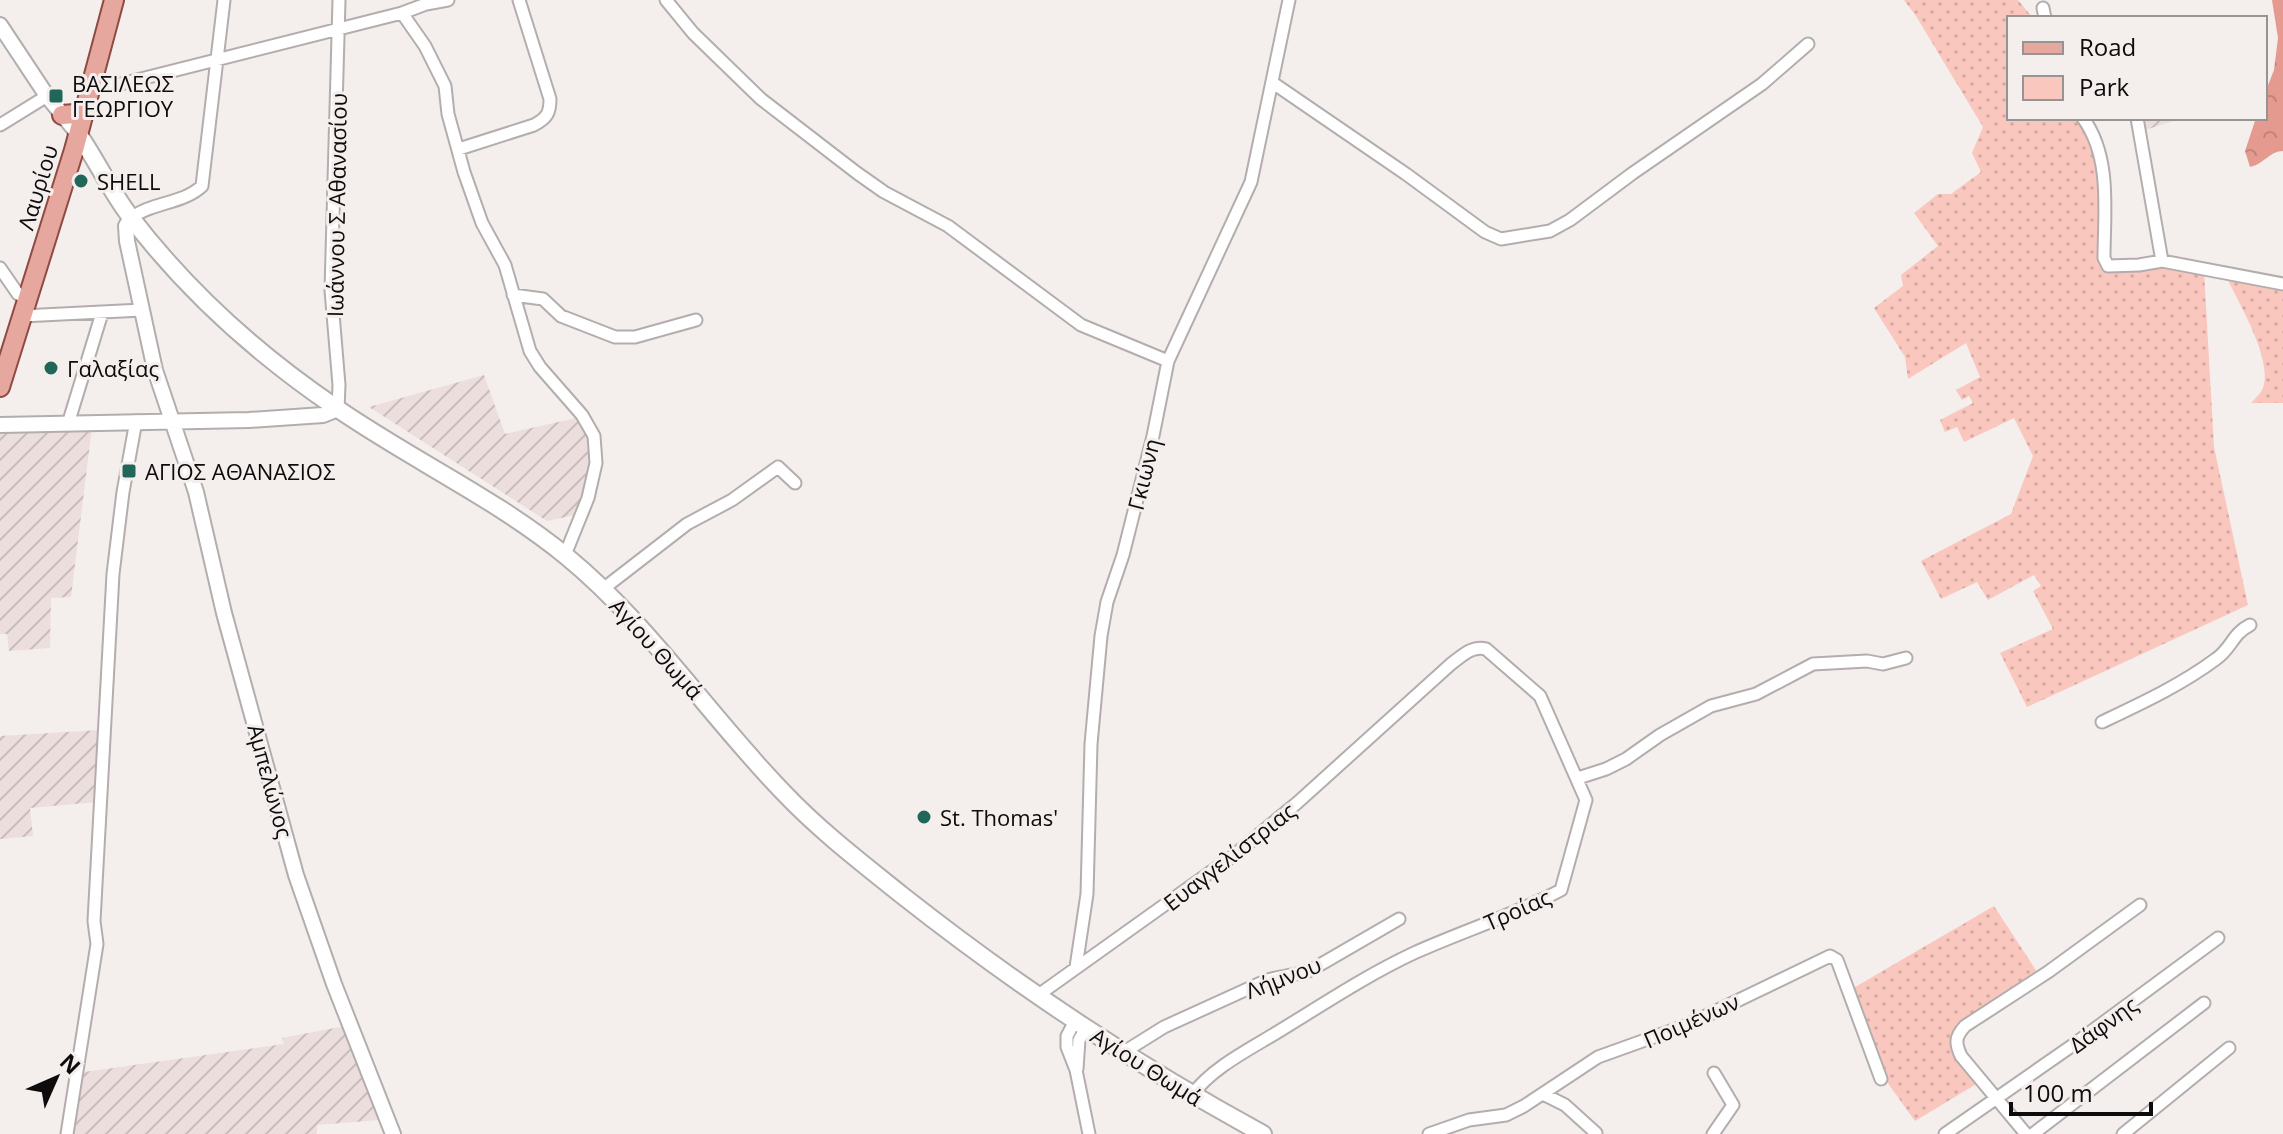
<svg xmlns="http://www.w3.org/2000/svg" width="2283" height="1134" viewBox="0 0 2283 1134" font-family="'Open Sans',sans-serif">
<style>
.industrial{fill:url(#industrial-furrows)}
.green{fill:url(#green-dots)}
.forest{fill:url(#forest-crowns)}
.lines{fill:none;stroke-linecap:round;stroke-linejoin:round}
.minor-casing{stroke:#b3aead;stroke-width:15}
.tertiary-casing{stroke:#b3aead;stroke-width:18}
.secondary-casing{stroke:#b3aead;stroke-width:20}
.primary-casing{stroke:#8f4a42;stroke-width:22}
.minor{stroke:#fff;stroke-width:11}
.tertiary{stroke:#fff;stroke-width:14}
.secondary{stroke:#fff;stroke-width:16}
.primary{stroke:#e6a79f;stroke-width:18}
.poi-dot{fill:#206659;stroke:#f4eeed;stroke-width:3}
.labels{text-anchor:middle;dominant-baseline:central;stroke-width:6;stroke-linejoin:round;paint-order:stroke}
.poi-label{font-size:22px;fill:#0d0b0b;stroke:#f4eeed;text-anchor:start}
.street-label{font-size:22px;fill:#0d0b0b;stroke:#f4eeed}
</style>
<defs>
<pattern id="industrial-furrows" width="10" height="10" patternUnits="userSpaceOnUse" patternTransform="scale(2)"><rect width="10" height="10" fill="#ecdedc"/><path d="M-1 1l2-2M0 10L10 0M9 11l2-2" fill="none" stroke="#c9bdbb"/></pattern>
<pattern id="green-dots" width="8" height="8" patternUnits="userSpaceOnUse" patternTransform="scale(2)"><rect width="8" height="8" fill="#fac7bf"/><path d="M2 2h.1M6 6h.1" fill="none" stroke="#d5aaa3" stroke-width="1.8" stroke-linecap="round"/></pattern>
<pattern id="forest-crowns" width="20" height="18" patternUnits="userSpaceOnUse" patternTransform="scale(2)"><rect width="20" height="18" fill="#e49a8f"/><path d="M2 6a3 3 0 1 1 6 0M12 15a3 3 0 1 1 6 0" fill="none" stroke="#c2837a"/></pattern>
</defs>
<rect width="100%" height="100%" fill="#f4eeed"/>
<path class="industrial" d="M2143,118H2183L2145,130Z
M484,375L505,434L576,418L588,439L589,460L586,480L575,515L547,521L369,407Z
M92,427L71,597L51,598L50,648L9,651L7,634H0V430Z
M101,730L97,802L30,808L33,836L0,839V736Z
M345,1026L379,1120L317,1125V1134H72L84,1072L284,1044L282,1038Z"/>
<path class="green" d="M1904,0H2018L2033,18H2009V118H2077C2107,156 2104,223 2109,270L2160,264L2204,271L2214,447L2248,605L2027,707L2000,653L2053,629L2033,591L2041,586L2034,575L1988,600L1977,582L1941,599L1921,561L2011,514L2033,456L2014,418L1964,442L1957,427L1945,432L1940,420L1973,403L1969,396L1962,400L1956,390L1980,377L1966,343L1908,379L1905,357L1874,308L1903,286L1901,275L1938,246L1914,213L1938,194H1951L1981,172L1972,153L1983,127L1916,16Z
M2226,276L2283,287V403H2251C2255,399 2261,393 2263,388C2273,359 2239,304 2226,276Z
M1994,906L2039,975L1953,1036L1952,1047L1978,1083L1915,1121L1882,1075L1850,990Z"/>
<path class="forest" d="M2272,0H2283V151C2270,151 2264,164 2250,167L2245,151L2256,118H2265V93L2274,70L2278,38Z"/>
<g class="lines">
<g class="minor-casing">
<path id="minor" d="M666,0L693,33L761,99L857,173L884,192L948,226L1081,325L1168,361
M2043,8L2045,18
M402,13L425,46L445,86L448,114L464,172L482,223L505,265L530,351L540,367L582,415L594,436L596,463L588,498L565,555
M93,82L113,86L402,13L426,4L448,0
M1273,83L1406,174L1485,232L1501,239L1550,231L1570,220L1633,173L1762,84L1808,44
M2083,118C2112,158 2104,212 2104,258L2108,266L2139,265L2162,261L2283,284
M2137,118L2162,261
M0,125L47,96
M459,149L534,125C547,118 550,113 550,99L519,0
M131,218C152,202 183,204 202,186L224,0
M0,268L18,294L27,299
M513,295L543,299L561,316L615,337H635L696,320
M22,316L142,310
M338,409L339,385L331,290L339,0
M68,424L102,313
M603,589L687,524L732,500L778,467L795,483
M2102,722C2142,703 2181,685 2216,659C2232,648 2232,634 2250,625
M1578,778L1606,769L1626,759L1660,735L1711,706L1756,694L1813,664L1867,661L1883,664L1906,658
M1076,967L1087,894L1091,744L1101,636L1107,602L1123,555L1153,436L1168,361L1251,182L1289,0
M1037,996L1233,856L1297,803L1451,664C1462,656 1472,645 1486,649L1540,696L1586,800L1561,890C1514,915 1463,931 1414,953C1365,976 1322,1005 1276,1033C1248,1050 1212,1068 1192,1095
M1075,1021L1067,1036V1047L1076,1070L1089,1134
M1124,1052L1164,1027L1265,981C1281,975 1296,976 1311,970L1399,919
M1077,1069L1079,1040L1086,1028
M1543,1094L1565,1105L1596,1133
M67,1134L97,944L94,921L113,574L123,492L136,421
M1429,1134L1469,1120L1506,1115L1524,1106L1598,1057L1687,1025L1830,956L1837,960L1881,1079
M1713,1134L1733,1105L1714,1073
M1945,1134L2073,1045L2218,938
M2026,1134L1961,1056C1955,1043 1955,1037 1965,1026L2048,972L2140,905
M2033,1134L2204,1003
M2123,1134L2229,1048"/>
</g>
<g class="tertiary-casing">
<path id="tertiary" d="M0,25L47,96L79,135
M131,218L126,226L127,241L155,370L196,492L224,613L296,875L334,984L393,1134
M0,425L249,420L323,415L338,409"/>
</g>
<g class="secondary-casing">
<path id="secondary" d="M79,135C97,161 110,190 129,215C186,290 257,354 335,407C410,459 495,498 566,556C650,625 709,716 784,793C820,831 862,863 903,896C1016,985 1136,1065 1263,1134"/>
</g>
<g class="primary-casing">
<path id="primary" d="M62,115L75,114L86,109
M0,387L74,150L114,0"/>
</g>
<use href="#minor" class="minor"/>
<use href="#tertiary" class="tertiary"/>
<use href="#secondary" class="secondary"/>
<use href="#primary" class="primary"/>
</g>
<g class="poi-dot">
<rect x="48" y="88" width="16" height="16" rx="4"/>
<circle cx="81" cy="181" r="8"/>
<circle cx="51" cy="368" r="8"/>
<rect x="121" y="463" width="16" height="16" rx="4"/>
<circle cx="924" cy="817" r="8"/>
</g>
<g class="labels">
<g class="poi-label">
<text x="72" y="83">ΒΑΣΙΛΕΩΣ<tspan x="72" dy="25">ΓΕΩΡΓΙΟΥ</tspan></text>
<text x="97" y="181">SHELL</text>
<text x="67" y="368">Γαλαξίας</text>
<text x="145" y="471">ΑΓΙΟΣ ΑΘΑΝΑΣΙΟΣ</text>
<text x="940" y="817">St. Thomas'</text>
</g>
<g class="street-label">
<text transform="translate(37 187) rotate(-73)">Λαυρίου</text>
<text transform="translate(336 205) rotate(-89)">Ιωάννου Σ Αθανασίου</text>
<text transform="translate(1143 474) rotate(-76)">Γκιώνη</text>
<text transform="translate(657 648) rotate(48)">Αγίου Θωμά</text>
<text transform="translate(271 781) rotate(75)">Αμπελώνος</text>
<text transform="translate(1229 856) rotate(-38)">Ευαγγελίστριας</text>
<text transform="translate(1517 909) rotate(-24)">Τροίας</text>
<text transform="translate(1283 977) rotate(-21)">Λήμνου</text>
<text transform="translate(1691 1020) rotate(-24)">Ποιμένων</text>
<text transform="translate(2103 1024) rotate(-36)">Δάφνης</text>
<text transform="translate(1147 1066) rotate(32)">Αγίου Θωμά</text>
</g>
</g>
<rect x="2007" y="16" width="260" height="104" fill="#f4eeed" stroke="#989393" stroke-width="2"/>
<rect x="2023" y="42" width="40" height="12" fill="#e6a79f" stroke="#989393" stroke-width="2"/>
<text x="2079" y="56" font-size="24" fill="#0d0b0b">Road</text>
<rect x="2023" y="76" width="40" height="24" fill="#fac7bf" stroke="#989393" stroke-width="2"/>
<text x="2079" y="96" font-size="24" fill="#0d0b0b">Park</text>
<g transform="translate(56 1078) rotate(45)" stroke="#f4eeed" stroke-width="6" paint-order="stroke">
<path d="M0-6L14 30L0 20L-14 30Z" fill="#0d0b0b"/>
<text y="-12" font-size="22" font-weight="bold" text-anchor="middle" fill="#0d0b0b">N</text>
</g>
<path d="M2011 1102v12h140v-12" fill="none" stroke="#0d0b0b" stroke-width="4"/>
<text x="2023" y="1102" font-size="24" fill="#0d0b0b" stroke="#f4eeed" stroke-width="6" paint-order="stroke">100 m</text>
</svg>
